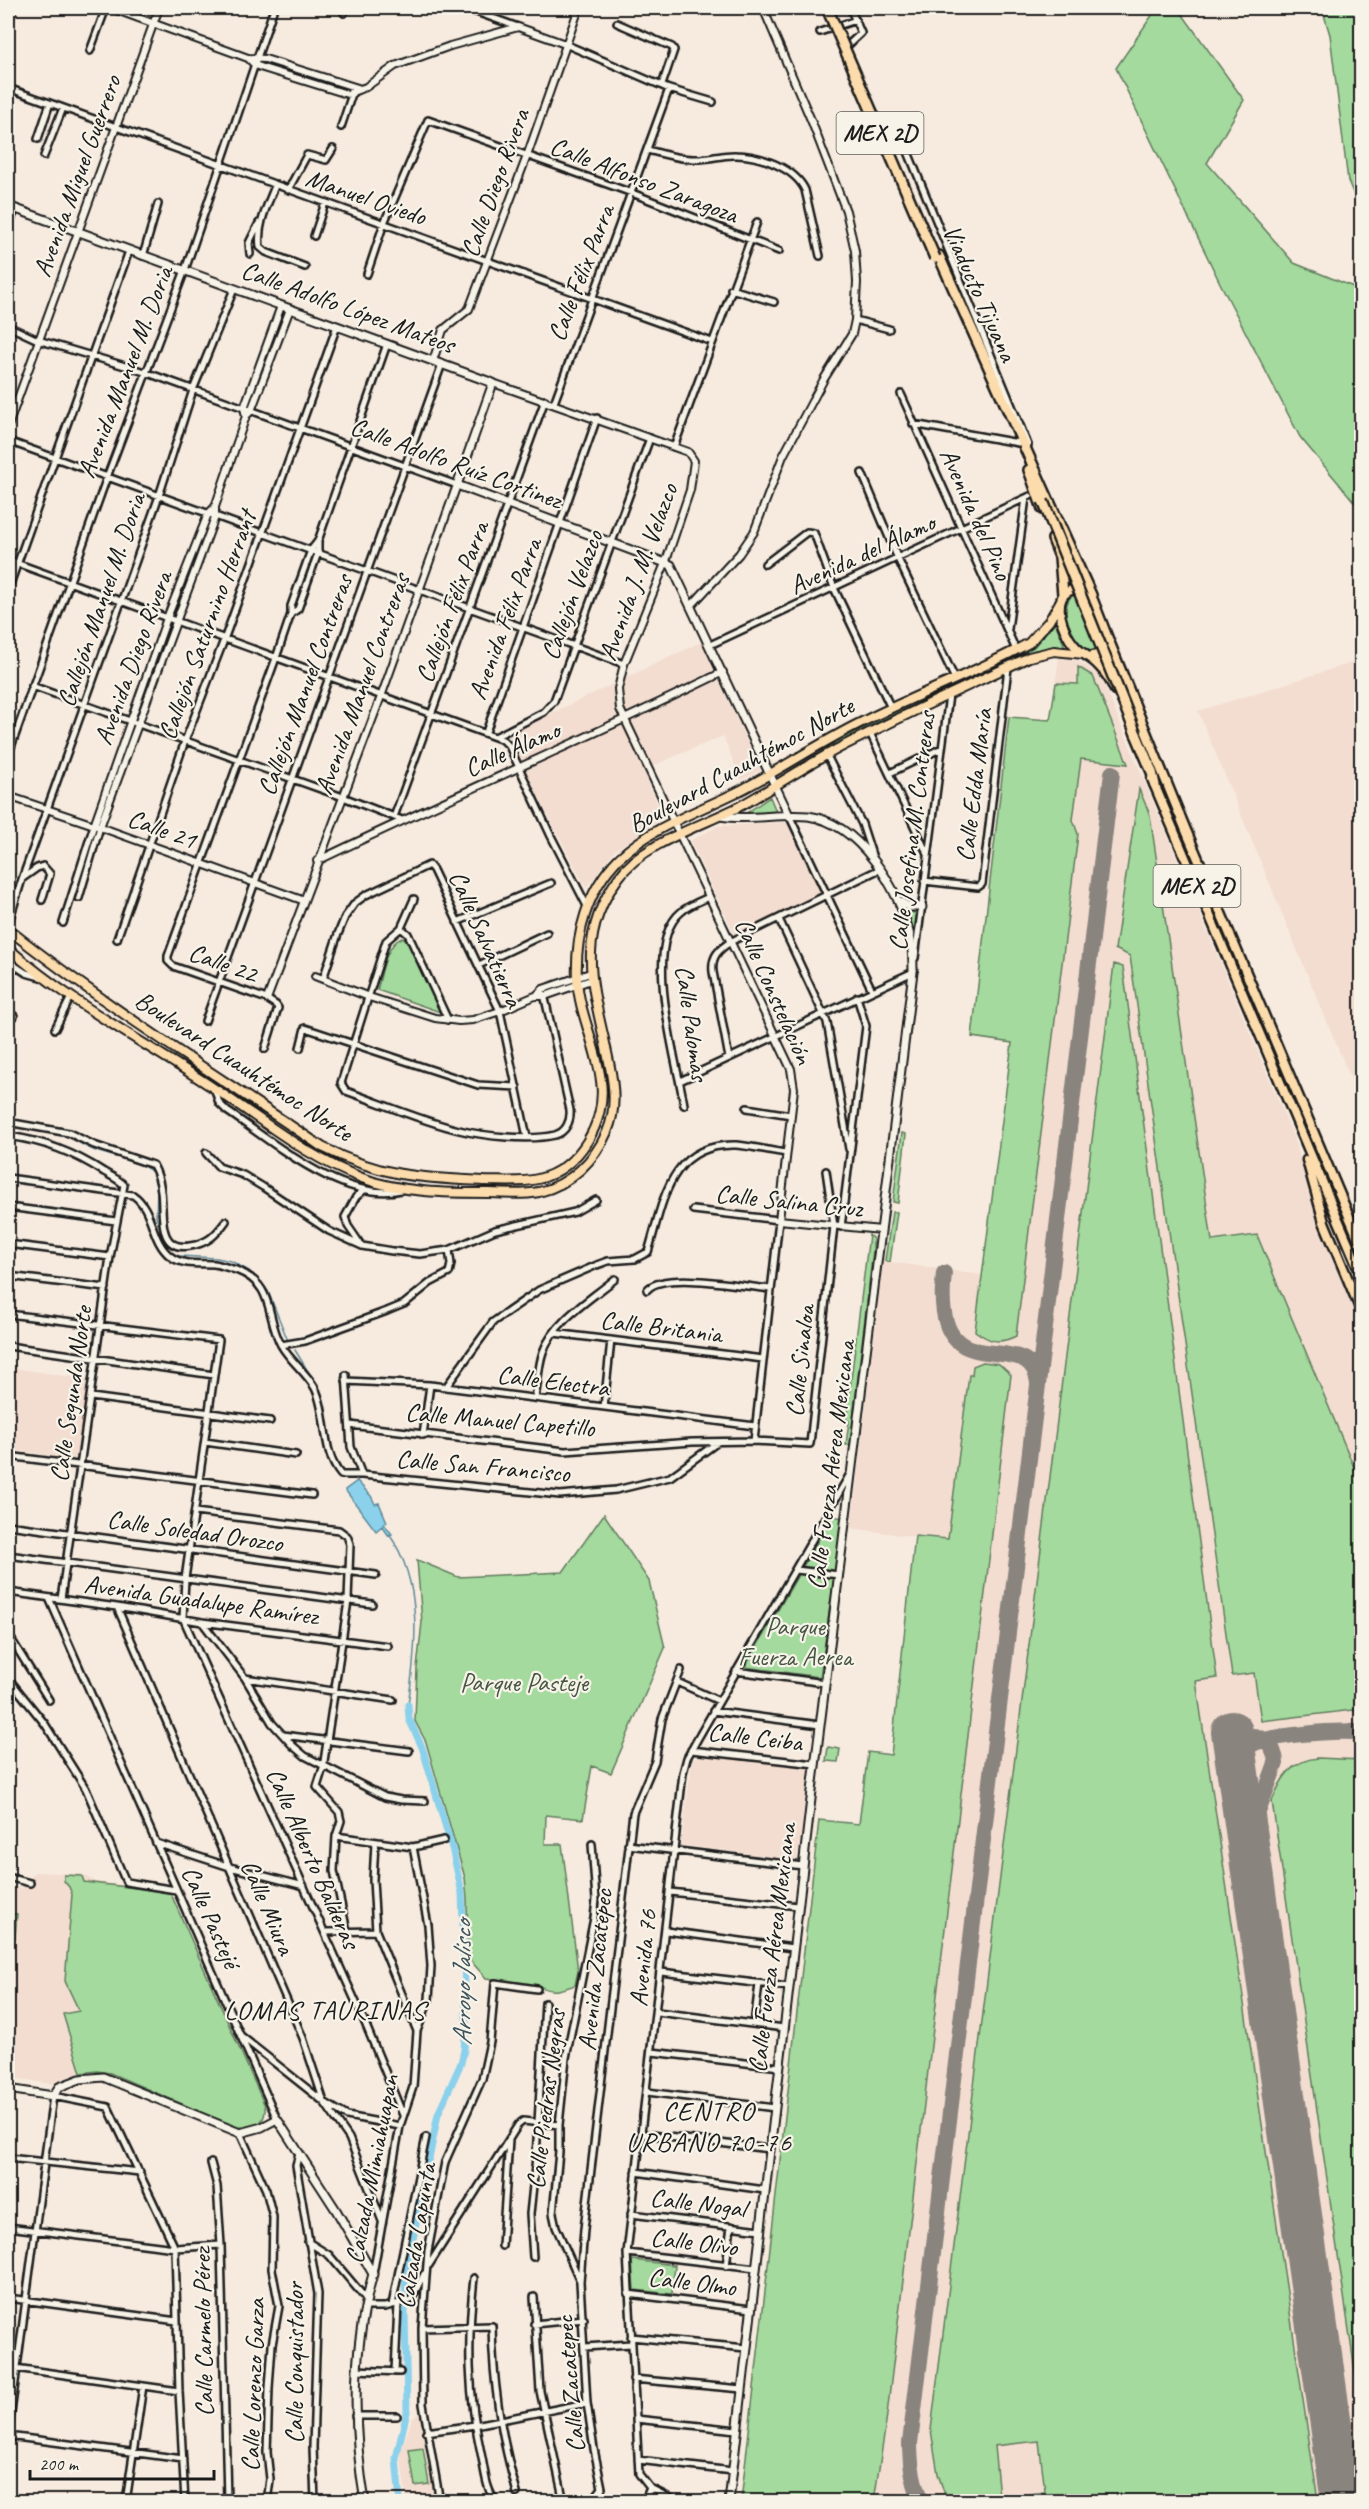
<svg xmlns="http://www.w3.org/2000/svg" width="1369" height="2509" viewBox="0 0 1369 2509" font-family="Caveat,sans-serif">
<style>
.built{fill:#f3ddd0}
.green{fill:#a4da9e;stroke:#607b5d;stroke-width:1.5}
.water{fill:#8bd1ec;stroke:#5f8999;stroke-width:1.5}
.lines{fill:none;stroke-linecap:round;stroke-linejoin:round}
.stream{stroke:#5f8999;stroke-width:1.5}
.canal{stroke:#8bd1ec;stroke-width:7}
.taxiway{stroke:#8a847e;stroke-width:16}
.runway{stroke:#8a847e;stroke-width:42}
.minor-casing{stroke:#1c1c1c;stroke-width:10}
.tertiary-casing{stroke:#1c1c1c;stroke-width:10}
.secondary-casing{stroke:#1c1c1c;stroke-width:11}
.primary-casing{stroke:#1c1c1c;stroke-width:12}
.trunk-casing{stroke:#1c1c1c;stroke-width:13}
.motorway-casing{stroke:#1c1c1c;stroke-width:14}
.minor{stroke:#f7f3e8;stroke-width:5}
.tertiary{stroke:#f7f3e8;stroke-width:6}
.secondary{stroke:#f7f3e8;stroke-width:7}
.primary{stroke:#fcdcac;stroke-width:8}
.trunk{stroke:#fcdcac;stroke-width:8}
.motorway{stroke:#fcdcac;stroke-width:9}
.motorway-bridge-casing{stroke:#1c1c1c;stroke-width:14;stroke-linecap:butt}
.motorway-bridge{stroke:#fcdcac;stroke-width:9}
.labels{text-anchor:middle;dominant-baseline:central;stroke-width:4.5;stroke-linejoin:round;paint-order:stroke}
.shield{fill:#f7f3e8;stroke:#5e5c59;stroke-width:1.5}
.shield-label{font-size:24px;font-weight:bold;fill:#1c1c1c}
.street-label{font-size:26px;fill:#1c1c1c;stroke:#f7f3e8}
.park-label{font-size:26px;fill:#455543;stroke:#f7f3e8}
.water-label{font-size:27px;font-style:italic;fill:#3d525a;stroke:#f7f3e8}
.neighbourhood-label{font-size:27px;letter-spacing:1.5px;fill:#1c1c1c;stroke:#f7f3e8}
</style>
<rect width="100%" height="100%" fill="#f7ebdf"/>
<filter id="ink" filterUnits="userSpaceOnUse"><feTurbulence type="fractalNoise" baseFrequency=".0167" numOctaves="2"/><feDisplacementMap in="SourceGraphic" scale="12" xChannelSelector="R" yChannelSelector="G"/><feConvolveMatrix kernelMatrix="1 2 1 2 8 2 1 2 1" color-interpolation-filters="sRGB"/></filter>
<g filter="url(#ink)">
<path class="built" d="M701,642L761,771L741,780L723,736L643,770L663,818L615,850L586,888L506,735Z
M1059,658L1078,661L1095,671L1101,677L1294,1138L1317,1210L1361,1318V2501L741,2502L819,1820L859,1824L868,1752L891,1754L915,1537L851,1528L883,1261L982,1275L1012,1043L972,1037L1009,717L1050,720Z
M1361,660H1362L1361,1104L1198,711Z
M788,822L822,895L735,935L690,841L718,826Z
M8,1367L91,1380L79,1460L8,1449Z
M697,1756L809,1768L797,1860L681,1845L692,1760Z
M35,1872L81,1874L96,1882L170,1892L265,2106L266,2113L263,2120L252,2127H239L98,2071L66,2077L51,2084L8,2077V1886L22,1888Z
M420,2412L424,2439L435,2501H407L405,2488L400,2454L412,2419Z"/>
<path class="green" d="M1157,8H1178L1244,100L1207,163L1294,263L1361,290V510L1300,437L1220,283L1116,68Z
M1322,8H1361V211L1348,181L1330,35Z
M1077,594L1088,602L1104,640L1099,651C1074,655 1056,616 1071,596Z
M1055,622L1065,647L1035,650L822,751L832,743L1034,647Z
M1078,667L1093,676L1128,764L1081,759L1073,820L1078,834L1016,1336C998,1345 989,1341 975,1331L1012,1043L972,1037L1009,717L1050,720L1056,683L1078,684Z
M1139,789L1150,815L1212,1241L1257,1235L1361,1484V1713L1353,1710L1261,1721L1254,1673L1232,1676L1130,956L1115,949Z
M770,797L778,816L739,818Z
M906,910L917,914L915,949Z
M402,938L406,939L440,1012L377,990C382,975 385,944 402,938Z
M1114,964L1123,967L1217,1678L1196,1681L1317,2494L1316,2501H1032L1031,2494L1045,2492L1039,2441L994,2446L999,2496L1022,2494L1023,2501H947L938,2474L931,2430Z
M902,1133L906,1134L898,1203L893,1202Z
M892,1212H897L890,1262L885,1261Z
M869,1235L873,1239V1250L850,1445H846L849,1421L846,1420Z
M983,1362L999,1364L1011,1375L886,2423L874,2501H741L819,1820L859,1824L868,1752L891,1755L915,1536L948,1539L969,1375H972L973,1366Z
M604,1514L649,1581L665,1648L611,1773L592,1766L583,1819L546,1815L545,1844H562L578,1971L575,1985C563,1989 552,1994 540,1986L486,1978L468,1958L467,1898L465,1878L426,1742L415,1721L417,1668L422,1622L417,1560L458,1577L563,1572Z
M832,1516L843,1518L820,1677L745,1667Z
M828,1747L840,1749L838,1762L826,1761Z
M1318,1758L1361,1760V2413L1272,1801C1281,1778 1292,1760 1318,1758Z
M64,1875L82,1876L84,1882L170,1892L265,2106C267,2132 241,2128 224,2122L110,2073L97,2071L81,2073L63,2014L79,2011L65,1981L72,1894L69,1887L64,1881Z
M8,1913L17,1914L15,1938H8Z
M632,2260L675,2265L672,2294L634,2290Z
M423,2448L429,2484L415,2486L409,2450Z"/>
<path class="water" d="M357,1481L371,1496L375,1504L379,1503L387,1522L384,1524L392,1534L389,1536L382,1526L376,1531L345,1490Z"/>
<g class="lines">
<path class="stream" d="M77,1141C100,1159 131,1154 152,1172L157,1189L156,1217L165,1242
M180,1256L217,1258L231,1261L249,1271L268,1291L288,1341
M295,1350L309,1373
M389,1534C424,1584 416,1648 408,1705"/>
<path class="canal" d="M405,2297L406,2274L438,2114L461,2063L464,2050L466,2025L462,1893L452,1848L422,1747L409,1719L408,1705
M400,2502L396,2458L407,2412L405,2310"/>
<path class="taxiway" d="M944,1273C930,1399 1031,1320 1038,1383
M1238,1771C1240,1762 1242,1752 1250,1746C1263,1735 1344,1729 1362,1733
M1242,1801C1241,1797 1240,1791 1238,1788C1232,1779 1225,1775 1224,1764C1221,1729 1274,1724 1276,1763L1250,1834L1249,1850
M1324,2373L1337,2425L1362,2489
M922,2502C913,2484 910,2463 910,2443L1112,773
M1341,2502V2495"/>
<path class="runway" d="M1232,1732L1342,2502"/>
<g class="minor-casing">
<path id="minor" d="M465,8L518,27
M344,13L346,8
M617,23L672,47L674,50L662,85
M8,24L13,8
M820,32L856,20
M565,44L669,89L713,102
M845,48L861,33L850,8
M90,51L106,8
M8,88L712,342
M341,127L353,91
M38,139L50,103
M904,142L1028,445
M648,150C663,154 679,159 694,159C708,160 722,154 736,155C759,155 795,168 805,190L820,256
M44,156L63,108
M275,186C267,206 257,225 260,247L266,252L305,267
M288,190L307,155L326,160L333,149
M8,229L15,209
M314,236L325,203
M250,254L249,243L259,223
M143,256L158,204
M367,274L384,223L428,120L632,193L779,251
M731,289L774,302
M855,320L889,329
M8,326L38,340L145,372L457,485
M901,394L1016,650
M554,403L669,89
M913,424L1024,444
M8,441L624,664
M674,447L757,222
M862,473L898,559L955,679
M8,560L503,740L509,746L550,834L587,906
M765,564L807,532L814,533L834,588L891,708
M8,590L129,251
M291,614L298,609L318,553V541L387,344
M1008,629L1026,498
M710,645L1030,496
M32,686L343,797L402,820
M486,732L597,418
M870,733L927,853
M497,736L544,712L554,701L650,438
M10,750L107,477L185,270L274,8
M827,756L862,824L873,858
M890,773L942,748
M789,815L872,990
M394,817L545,400
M23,878L37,868L43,866L50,874L42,900
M924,881L978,887L982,884L1008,668
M79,898L100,827
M414,899L401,928L386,941L341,1083L346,1091C383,1104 421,1121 459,1130C483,1136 530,1141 555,1135C566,1132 571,1121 570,1110L544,994
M779,919L827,1022L849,1149
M457,922L551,883
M63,923L94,825
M8,925L22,879L159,496L193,390L234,289
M401,928L408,934L448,1020
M117,939L185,741L224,640L337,326
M915,958L949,695
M8,961L26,973L44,978
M479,965L547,933
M323,979L338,934L345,917L355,903L366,895L429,865L433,870L500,1011L527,1137
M8,1012L14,1016
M205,1021L442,364
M55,1029L71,997
M300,1048L305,1028L478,1085L517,1087
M265,1049L278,1008L276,1005L267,999L173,966L168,961V956L276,658L291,614V606L311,550L318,541
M729,1058L713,972C711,956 719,949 732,941L880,869
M680,1081L913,972L914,970
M215,1090L219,1103L227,1111C273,1142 343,1203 401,1190
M684,1105C677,1060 641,945 681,912C689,905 700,901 709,897
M747,1108L791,1115
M13,1123L69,1133L94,1145L153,1165C158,1174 160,1182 161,1191C164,1212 156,1252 190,1246C208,1243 216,1235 226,1221
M8,1136C44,1141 73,1152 104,1172C111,1176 118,1179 124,1185L110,1257L61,1599
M206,1153L219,1167L243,1175L263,1187L329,1231L362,1246L392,1251L420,1254L449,1250L495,1230L575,1212L596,1200
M8,1178L133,1195C154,1209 150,1240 170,1256C183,1266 199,1263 214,1264C221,1265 229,1268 236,1270C276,1285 265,1316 281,1345C290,1361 306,1372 315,1388C328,1414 321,1452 341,1475H362L560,1495L616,1490L670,1477L718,1442
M8,1207L116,1221
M693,1210L779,1220L754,1441
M841,1227L866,1026L857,997
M8,1244L110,1257
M361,1245L348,1226L345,1217L356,1197L363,1191
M8,1276L106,1288
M647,1290C663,1270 746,1287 771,1289
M8,1314L219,1340L185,1579L183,1618L363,2018L403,2115
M554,1333L763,1359
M281,1345L305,1341L387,1311L404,1304L430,1283L449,1273L451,1264L449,1250
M8,1346L214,1375
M346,1375L351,1447L362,1475
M346,1381L430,1385L755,1426
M446,1387L493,1322L539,1290L597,1265L608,1261L635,1259L648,1252C663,1204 668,1143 736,1145C752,1146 770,1151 786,1153
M91,1397L270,1421
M535,1398C538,1384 538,1366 543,1352C554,1321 591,1299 615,1279
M604,1407L611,1340
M350,1425L565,1451L692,1442L754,1441L810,1444L834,1226L826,1171
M423,1435L430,1385
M205,1442L296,1455
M8,1456L312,1495
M195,1512L339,1530L347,1536L350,1544L348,1601L323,1768L317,1787L339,1812L341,1821L336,1836L334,1871L347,1931
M8,1525L376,1575
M8,1555L372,1604
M796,1570L839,1575
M8,1592L117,1607L202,1622L388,1646
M49,1598L277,2119
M117,1607L303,2038L324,2102L349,2138L382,2221
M202,1622L245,1678L272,1723L292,1745L305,1756L385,1797L401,1800L425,1801
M8,1634L49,1700
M736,1671L825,1683
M8,1678L45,1724L86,1789L126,1882L176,1890
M245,1678L393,1700
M677,1682L719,1701
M713,1711L820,1725
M283,1735L409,1751
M691,1750L815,1764
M336,1836L413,1847L444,1840
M156,1843L230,1867L304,1886
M375,1843L373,1880L376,1931L417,2031
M628,1845L803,1866
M8,1877L30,1883
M670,1892L798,1906
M666,1931L793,1948
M325,1932L376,1931
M661,1972L789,1987
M657,2012L784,2028
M754,2024L759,1984
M241,2036L324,2102L347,2116L400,2126
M652,2052L780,2067
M647,2092L775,2108
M240,2133L266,2190L273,2217L272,2269L279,2306L272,2345L269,2388L267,2452L270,2479L267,2502
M642,2134L770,2149
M299,2154L296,2165L318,2294L313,2447L315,2502
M8,2158L140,2172
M211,2163L217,2186L221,2245L227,2501
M636,2172L765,2190
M631,2214L761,2230
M8,2227L175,2248L221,2245
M308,2242L329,2255L366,2299
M502,2246L509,2140
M627,2253L756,2268
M533,2257L530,2214L536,2157L545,2003
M429,2265L518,2125L523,2121L559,2125
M726,2266L731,2226
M373,2274L400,2126L413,2087L417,2031L429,2000L431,1966L428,1925L413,1847
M474,2278C467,2341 468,2396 482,2458C485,2473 486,2489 496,2502
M580,2281L556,2227L553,2213L559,2152V2125L566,2058L594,1918L596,1900L592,1844
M628,2294L751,2309
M534,2297L540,2391L564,2502
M8,2298L177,2321
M392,2305L426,2137
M365,2307H385L411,2300L424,2274
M534,2324L584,2319
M422,2328L492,2326C493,2383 501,2438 517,2493
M631,2337L746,2348
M585,2347L631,2344
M8,2367L179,2391
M356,2370L400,2372
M395,2372L398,2304
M633,2379L742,2389
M355,2416H397
M636,2419L737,2430
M426,2432L475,2425L587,2403
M8,2435L53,2096L108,2107L175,2248L179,2391L185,2502
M8,2436L183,2459
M638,2460L732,2471
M126,2502L143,2386
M440,2502L423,2404L422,2328L428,2251L445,2162L482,2079L490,2042L495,1983L537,1989
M591,2502L602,2488L594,2449L587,2403L580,2282L584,2229L633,1813L655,1761L662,1719L681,1670
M644,2502L650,2488
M678,2502L650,2488L639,2474L627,2253L683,1773L687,1758L698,1738L850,1474"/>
</g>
<g class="tertiary-casing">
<path id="tertiary" d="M111,8L248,58L255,65L263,68L347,94L366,87L395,66L450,46L518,27L565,44
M248,58L265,59L361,89
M433,361L443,330L469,309L527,156L579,8
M493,383L674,447L688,452L694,461L690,490L666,561L624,664L618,689L620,709L791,1069L794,1089L779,1220L881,1230
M246,416L244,408L281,306
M8,426L159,8
M691,606L739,554L754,532L783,456L824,379L852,334L855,320L857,282L855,251L846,211L811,120L763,8
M8,796L100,827L302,900
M94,825L167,618L208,514L215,507
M100,827L215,517V507L246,416L251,411L290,309
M317,861C452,796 589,738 723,672
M315,976L369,997L435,1018L459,1021L473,1020L500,1011L535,996H545L591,980
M536,996L543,989L590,973
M267,999L382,694L457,485"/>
</g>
<g class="secondary-casing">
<path id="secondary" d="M8,206L493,383L457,485L671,565L789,815
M721,816C749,821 779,813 808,816C859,823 900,889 910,936C913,948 913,960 913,972L811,1799L729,2502
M899,901L910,907H922
M8,2089L53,2096L59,2087L80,2079L103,2077L240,2133L262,2127L277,2119L336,2210L373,2274C352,2349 352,2426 365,2502"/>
</g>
<g class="primary-casing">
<path id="primary" d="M8,929C108,1008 217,1075 322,1147C382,1177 420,1178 485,1181C502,1181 521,1183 538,1179C579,1169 607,1122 601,1081C597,1047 579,1013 577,979C575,935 587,890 619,858C653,826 702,810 743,789C783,768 821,742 862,722C917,694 975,673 1029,643L1049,621L1060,602
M8,948C70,1003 146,1043 215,1089C263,1120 308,1158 362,1178C401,1193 448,1193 489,1193C506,1194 524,1195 539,1192C570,1185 595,1160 607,1132C617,1109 614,1086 609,1062C595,992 572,941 619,877C644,842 705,825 742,805C778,785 811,762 847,744C907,713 968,686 1029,657L1054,651L1084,654"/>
</g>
<g class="trunk-casing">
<path id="trunk" d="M1109,641L1185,828L1362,1247
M1089,657L1101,654L1109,641L1091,595C1084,590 1077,587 1069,591C1051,600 1063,633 1074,645C1081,654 1092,658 1099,666C1106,673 1111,681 1115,690
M1152,779L1362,1276
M1307,1160L1324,1222L1362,1313"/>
</g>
<g class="motorway-casing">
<path id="motorway" d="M939,256L1091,595
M1029,470L1043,509
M1053,539L1060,557L1063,595
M1136,734L1152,772L1155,785"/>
</g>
<use href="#minor" class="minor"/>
<use href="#tertiary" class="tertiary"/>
<use href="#secondary" class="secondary"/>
<use href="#primary" class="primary"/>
<use href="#trunk" class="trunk"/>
<use href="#motorway" class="motorway"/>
<g class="motorway-bridge-casing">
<path id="motorway-bridge" d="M827,8L935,258
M1043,501L1136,734"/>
</g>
<use href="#motorway-bridge" class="motorway-bridge"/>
</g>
</g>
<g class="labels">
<g class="shield">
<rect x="836.5" y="112" width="87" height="42" rx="4.5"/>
<rect x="1153.5" y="865" width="87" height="42" rx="4.5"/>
</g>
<g class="shield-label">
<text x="880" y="133">MEX 2D</text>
<text x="1197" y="886">MEX 2D</text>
</g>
<g class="street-label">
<text transform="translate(77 176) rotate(-70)">Avenida Miguel Guerrero</text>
<text transform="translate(644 180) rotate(21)">Calle Alfonso Zaragoza</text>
<text transform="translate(495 183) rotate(-70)">Calle Diego Rivera</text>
<text transform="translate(366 197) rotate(19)">Manuel Oviedo</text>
<text transform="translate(581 273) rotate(-69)">Calle Félix Parra</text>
<text transform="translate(980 293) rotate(66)">Viaducto Tijuana</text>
<text transform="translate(348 307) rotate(20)">Calle Adolfo López Mateos</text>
<text transform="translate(125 372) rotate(-69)">Avenida Manuel M. Doria</text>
<text transform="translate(456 463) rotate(20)">Calle Adolfo Ruíz Cortinez</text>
<text transform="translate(976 514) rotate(66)">Avenida del Pino</text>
<text transform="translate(862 554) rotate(-25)">Avenida del Álamo</text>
<text transform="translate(638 572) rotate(-70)">Avenida J. M. Velazco</text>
<text transform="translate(572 595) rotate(-70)">Callejón Velazco</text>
<text transform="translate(101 600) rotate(-71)">Callejón Manuel M. Doria</text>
<text transform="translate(452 602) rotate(-70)">Callejón Félix Parra</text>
<text transform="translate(505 619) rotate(-70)">Avenida Félix Parra</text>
<text transform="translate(207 625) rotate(-70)">Callejón Saturnino Herrant</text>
<text transform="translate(133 658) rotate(-70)">Avenida Diego Rivera</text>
<text transform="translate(362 684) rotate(-70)">Avenida Manuel Contreras</text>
<text transform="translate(305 685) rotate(-70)">Callejón Manuel Contreras</text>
<text transform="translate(512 749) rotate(-24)">Calle Álamo</text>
<text transform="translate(741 765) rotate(-29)">Boulevard Cuauhtémoc Norte</text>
<text transform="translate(974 785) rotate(-83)">Calle Edda María</text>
<text transform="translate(162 829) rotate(20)">Calle 21</text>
<text transform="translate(912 831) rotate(-83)">Calle Josefina M. Contreras</text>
<text transform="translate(486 939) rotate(66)">Calle Salvatierra</text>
<text transform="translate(223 963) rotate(20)">Calle 22</text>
<text transform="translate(774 991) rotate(66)">Calle Constelación</text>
<text transform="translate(692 1023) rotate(82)">Calle Palomas</text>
<text transform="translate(244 1066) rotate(33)">Boulevard Cuauhtémoc Norte</text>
<text transform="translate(789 1201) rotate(6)">Calle Salina Cruz</text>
<text transform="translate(661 1327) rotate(7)">Calle Britania</text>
<text transform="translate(800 1361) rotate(-84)">Calle Sinaloa</text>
<text transform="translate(553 1381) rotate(7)">Calle Electra</text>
<text transform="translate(71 1394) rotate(-82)">Calle Segunda Norte</text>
<text transform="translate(500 1420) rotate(5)">Calle Manuel Capetillo</text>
<text transform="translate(831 1465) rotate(-83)">Calle Fuerza Aérea Mexicana</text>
<text transform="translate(483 1466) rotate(5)">Calle San Francisco</text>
<text transform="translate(195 1531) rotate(8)">Calle Soledad Orozco</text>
<text transform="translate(201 1600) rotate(8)">Avenida Guadalupe Ramírez</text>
<text transform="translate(755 1737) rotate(7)">Calle Ceiba</text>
<text transform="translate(313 1858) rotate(66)">Calle Alberto Balderas</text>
<text transform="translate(268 1907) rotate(67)">Calle Miura</text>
<text transform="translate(211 1917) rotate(66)">Calle Pastejé</text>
<text transform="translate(772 1948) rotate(-83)">Calle Fuerza Aérea Mexicana</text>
<text transform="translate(643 1958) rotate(-84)">Avenida 76</text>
<text transform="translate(595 1970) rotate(-84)">Avenida Zacatepec</text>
<text transform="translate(546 2099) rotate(-83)">Calle Piedras Negras</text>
<text transform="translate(372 2169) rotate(-79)">Calzada Mimiahuapan</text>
<text transform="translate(698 2203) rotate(7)">Calle Nogal</text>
<text transform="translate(416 2236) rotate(-81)">Calzada Lapunta</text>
<text transform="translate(694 2242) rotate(7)">Calle Olivo</text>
<text transform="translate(692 2282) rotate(7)">Calle Olmo</text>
<text transform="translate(203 2332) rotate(-91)">Calle Carmelo Pérez</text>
<text transform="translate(294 2363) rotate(-90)">Calle Conquistador</text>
<text transform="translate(570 2384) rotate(-95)">Calle Zacatepec</text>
<text transform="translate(253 2385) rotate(-88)">Calle Lorenzo Garza</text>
</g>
<g class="park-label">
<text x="795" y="1626">Parque<tspan x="795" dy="30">Fuerza Aerea</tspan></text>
<text x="524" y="1682">Parque Pasteje</text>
</g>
<g class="water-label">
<text transform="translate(462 1983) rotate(-90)">Arroyo Jalisco</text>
</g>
<g class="neighbourhood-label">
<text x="325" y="2010">LOMAS TAURINAS</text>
<text x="709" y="2111">CENTRO<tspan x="709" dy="31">URBANO 70-76</tspan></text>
</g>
</g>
<rect width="1369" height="2509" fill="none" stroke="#f7f3e8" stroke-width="30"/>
<rect x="15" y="15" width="1339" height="2479" fill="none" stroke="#1c1c1c" stroke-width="2" filter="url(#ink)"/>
<path d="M30 2470v9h184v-9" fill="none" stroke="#1c1c1c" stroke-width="3"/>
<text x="39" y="2470" font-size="18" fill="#1c1c1c" stroke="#f7f3e8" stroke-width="4.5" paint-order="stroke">200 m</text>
</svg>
